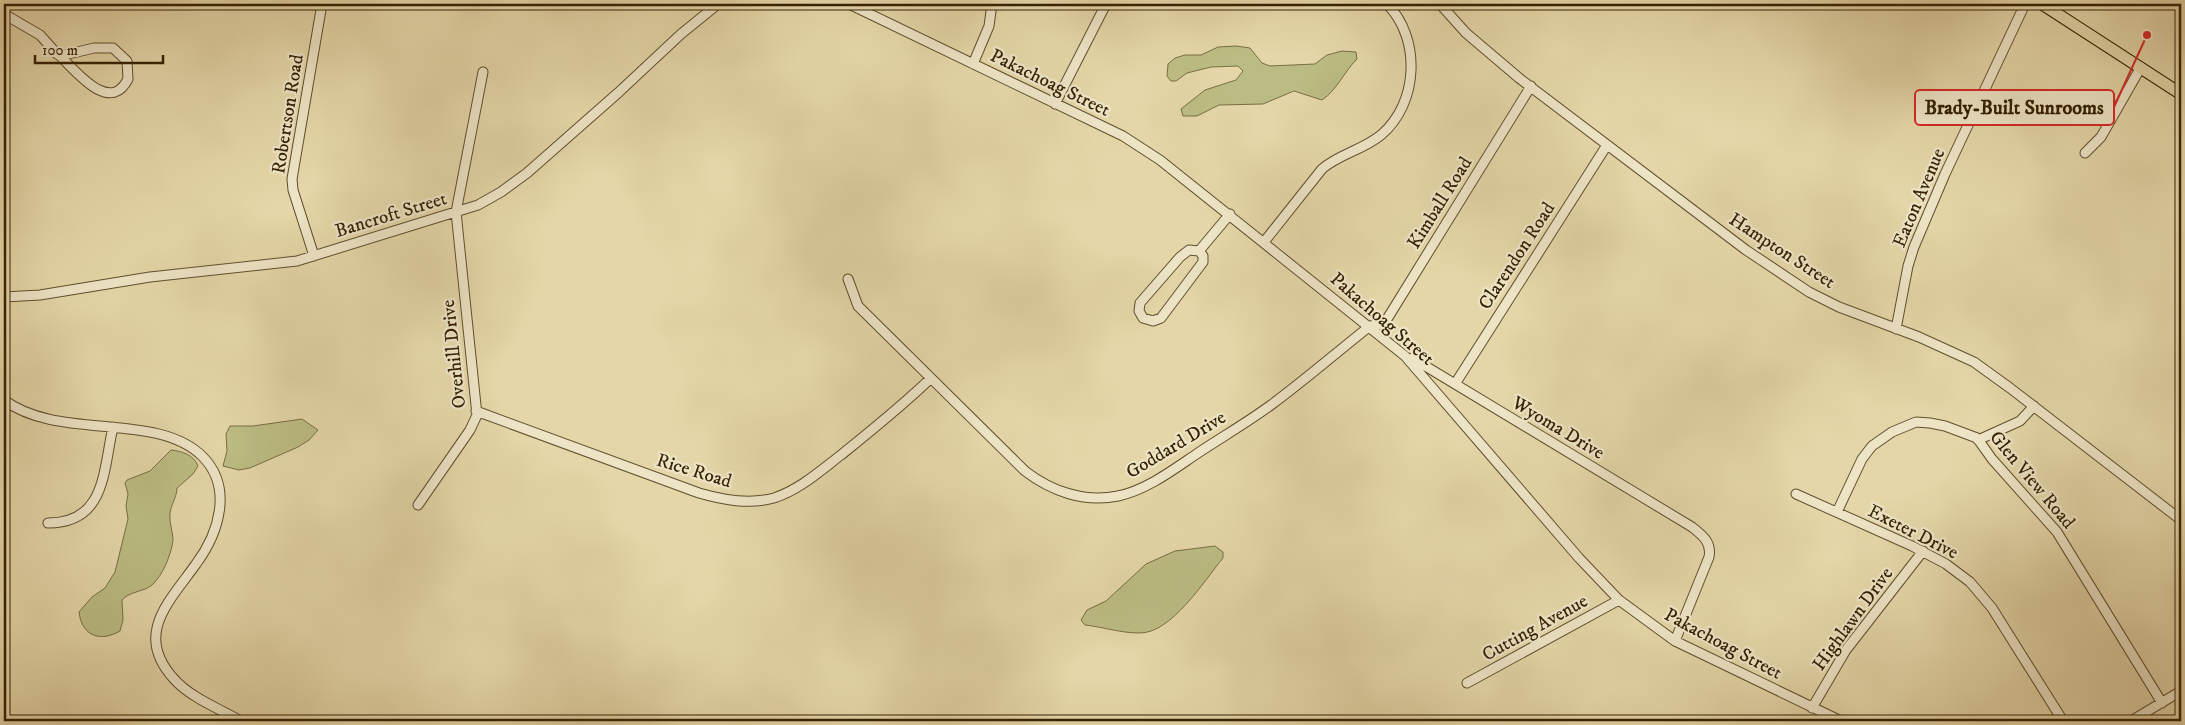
<svg xmlns="http://www.w3.org/2000/svg" width="2185" height="725" viewBox="0 0 2185 725" font-family="'IM FELL DW Pica',serif">
<style>
.green{fill:#bbbc83;stroke:#786e44}
.lines{fill:none;stroke-linecap:round;stroke-linejoin:round}
.minor-casing{stroke:#614e2d;stroke-width:11}
.major-casing{stroke:#352104;stroke-width:13}
.minor{stroke:#ede4c6;stroke-width:9}
.major{stroke:#e4d6a8;stroke-width:11}
.rail{stroke:#352104;stroke-width:2.5;stroke-dasharray:9 9;stroke-linecap:butt}
.labels{text-anchor:middle;dominant-baseline:central;stroke-width:4.5;stroke-linejoin:round;paint-order:stroke}
.street-label{font-size:19px;fill:#352104;stroke:#ede4c6}
.leader{fill:none;stroke:#d62828;stroke-width:2}
.callout-dot{fill:#d62828;stroke:#ede4c6;stroke-width:2}
.callout{fill:#ede4c6;stroke:#d62828;stroke-width:2}
.callout-label{font-size:20px;text-anchor:middle;font-weight:bold;fill:#352104}
</style>
<rect width="100%" height="100%" fill="#e4d6a8"/>
<filter id="stains"><feTurbulence type="fractalNoise" baseFrequency=".004" numOctaves="4"/><feColorMatrix values="0 0 0 0 .2 0 0 0 0 .09 0 0 0 0 .02 0 0 0 .5 -.17"/></filter>
<radialGradient id="worn" r=".72"><stop offset=".6" stop-color="#630" stop-opacity="0"/><stop offset="1" stop-color="#630" stop-opacity=".3"/></radialGradient>
<path class="green" d="M1236,46L1250,48L1262,63L1270,66L1315,64L1327,55L1342,51L1356,52L1357,59C1344,72 1337,90 1322,100L1294,91L1263,104L1219,105L1197,116H1183L1181,109L1205,90L1236,80L1243,71L1238,66L1211,67L1187,73L1176,81H1171L1167,76L1168,64L1175,58L1185,55H1201L1218,47Z
M302,419L318,430L309,440L298,447L250,468L239,470L223,466L227,451L226,434L230,426H253Z
M171,450C182,451 194,455 198,466L193,474L177,488C177,497 171,504 170,513C169,523 173,532 173,540C171,555 163,575 152,585C144,592 130,591 122,600L123,620L120,631C101,642 82,637 79,612L92,597L105,588L115,572L128,519L126,506L128,494L125,483L127,480L150,471Z
M1215,546L1223,552V558C1204,581 1171,634 1139,633C1121,633 1103,627 1085,625L1081,620L1087,610L1106,601L1146,564L1175,551Z"/>
<g class="lines">
<g class="minor-casing">
<path id="minor" d="M849,4L1123,136L1160,160L1405,356L1579,558L1619,600L1675,641L1841,721
M1440,4L1466,33L1519,78L1746,250L1809,292L1839,307L1919,337L1974,362L2010,388L2181,520
M4,14L40,35L57,54L60,56C76,71 110,115 128,79L127,61L113,48H94L60,56
M973,64L989,26L992,4
M1055,104L1106,4
M2085,153L2101,137L2141,67
M1264,242L1322,169C1339,154 1363,150 1381,135C1419,103 1421,38 1387,4
M1199,251L1189,250L1180,257L1140,303L1139,311L1143,318L1153,321L1161,318L1203,262V256L1199,251L1230,214
M314,256L293,190L292,179L322,4
M848,279L858,306L1025,471C1051,491 1084,503 1118,496C1147,490 1174,469 1198,453C1222,437 1248,422 1271,405C1305,380 1337,352 1370,326L1384,324L1531,86
M4,297L40,295L150,277L297,261L478,205L501,192L527,173L619,92L681,34L718,4
M1896,329L1908,266L1914,247L1945,174L2025,4
M1412,358L1692,527C1702,535 1712,542 1709,557L1675,641
M1455,384L1607,145
M4,400C58,441 158,411 203,457C233,488 219,533 196,564C170,601 133,634 174,679C191,698 220,709 241,721
M476,411L699,493C723,500 749,505 774,498C799,490 820,471 841,455C872,430 902,406 931,378
M1978,440L2020,421L2034,406
M1796,494L1912,546L1946,564L1970,582L1992,608L2063,721
M418,505L470,430L477,415L456,212L483,72
M1837,512L1862,459L1872,446L1892,432L1916,422L1930,423L1945,426L1977,438L1992,459L2057,532L2162,703
M48,523C106,523 103,471 113,427
M1467,683L1619,600
M1812,708L1846,650L1923,551
M2131,721L2181,691"/>
</g>
<g class="major-casing">
<path id="major" d="M2042,4L2181,94"/>
</g>
<use href="#minor" class="minor"/>
<use href="#major" class="major"/>
<path class="rail" d="M2167,4L2181,11"/>
</g>
<g class="labels">
<g class="street-label">
<text transform="translate(1050 83) rotate(26)">Pakachoag Street</text>
<text transform="translate(288 114) rotate(-81)">Robertson Road</text>
<text transform="translate(1919 198) rotate(-67)">Eaton Avenue</text>
<text transform="translate(1440 203) rotate(-58)">Kimball Road</text>
<text transform="translate(391 215) rotate(-17)">Bancroft Street</text>
<text transform="translate(1782 251) rotate(33)">Hampton Street</text>
<text transform="translate(1517 256) rotate(-57)">Clarendon Road</text>
<text transform="translate(1382 319) rotate(41)">Pakachoag Street</text>
<text transform="translate(454 354) rotate(-96)">Overhill Drive</text>
<text transform="translate(1558 428) rotate(31)">Wyoma Drive</text>
<text transform="translate(1176 445) rotate(-31)">Goddard Drive</text>
<text transform="translate(694 471) rotate(17)">Rice Road</text>
<text transform="translate(2032 480) rotate(50)">Glen View Road</text>
<text transform="translate(1913 532) rotate(27)">Exeter Drive</text>
<text transform="translate(1853 619) rotate(-54)">Highlawn Drive</text>
<text transform="translate(1535 628) rotate(-29)">Cutting Avenue</text>
<text transform="translate(1723 644) rotate(28)">Pakachoag Street</text>
</g>
</g>
<path class="leader" d="M2147 35L2114 107"/>
<circle class="callout-dot" cx="2147" cy="35" r="5"/>
<rect class="callout" x="1915" y="90" width="199" height="35" rx="5"/>
<g class="callout-label">
<text x="2014" y="114">Brady-Built Sunrooms</text>
</g>
<rect width="2185" height="725" fill="none" stroke="#e4d6a8" stroke-width="20"/>
<rect x="5" y="5" width="2175" height="715" fill="none" stroke="#352104" stroke-width="2.5"/>
<rect x="10" y="10" width="2165" height="705" fill="none" stroke="#352104"/>
<path d="M35 55v8h128v-8" fill="none" stroke="#352104" stroke-width="2.5"/>
<text x="42" y="55" font-size="15" fill="#352104" stroke="#ede4c6" stroke-width="4" paint-order="stroke">100 m</text>
<rect width="100%" height="100%" filter="url(#stains)"/>
<rect width="100%" height="100%" fill="url(#worn)"/>
</svg>
